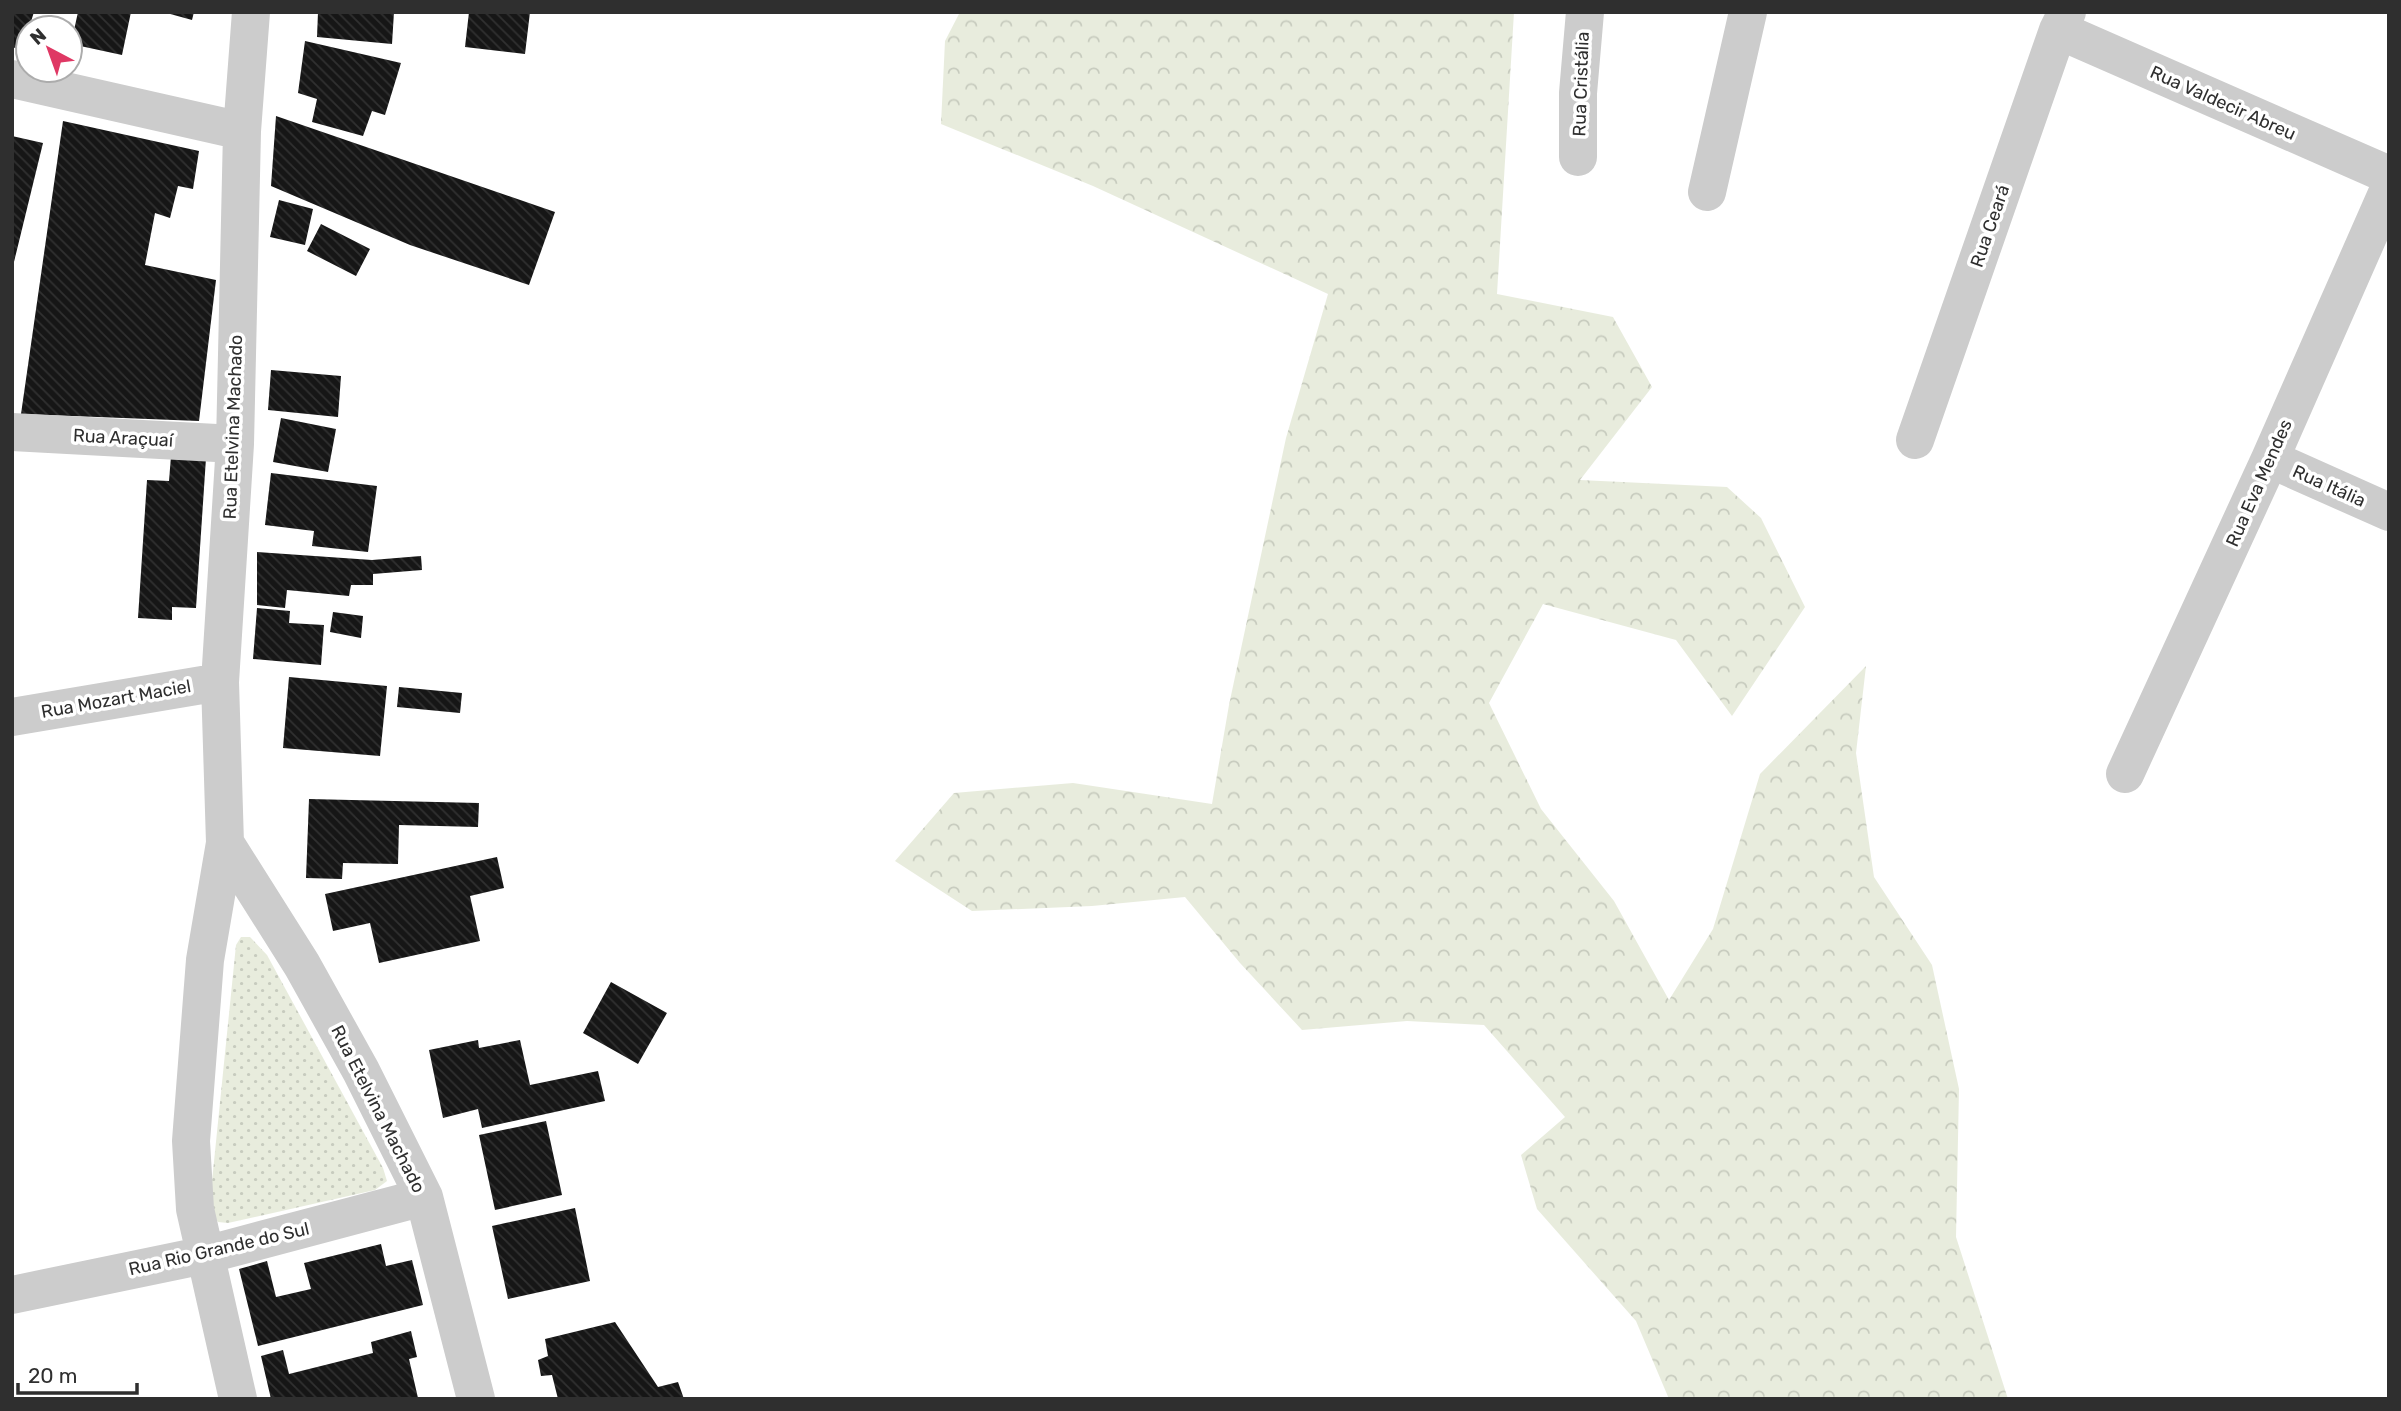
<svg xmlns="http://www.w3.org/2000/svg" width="2401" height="1411" viewBox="0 0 2401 1411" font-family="Rubik,sans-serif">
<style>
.green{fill:url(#green-dots)}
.forest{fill:url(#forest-crowns)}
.building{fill:url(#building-back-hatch)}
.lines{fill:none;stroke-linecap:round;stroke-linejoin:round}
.minor{stroke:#ccc;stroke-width:38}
.labels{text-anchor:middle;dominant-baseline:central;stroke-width:7;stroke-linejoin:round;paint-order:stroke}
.street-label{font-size:18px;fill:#2f2f2f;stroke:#fff}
</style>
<defs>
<pattern id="green-dots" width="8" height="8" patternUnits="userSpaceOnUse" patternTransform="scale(1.75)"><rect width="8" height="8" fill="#e8ecdd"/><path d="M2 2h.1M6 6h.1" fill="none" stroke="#c7cbbe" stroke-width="1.8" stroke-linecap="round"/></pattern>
<pattern id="forest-crowns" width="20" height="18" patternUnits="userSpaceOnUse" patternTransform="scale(1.75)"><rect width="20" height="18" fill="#e8ecdd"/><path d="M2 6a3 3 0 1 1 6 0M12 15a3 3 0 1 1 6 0" fill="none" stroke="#c7cbbe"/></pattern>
<pattern id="building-back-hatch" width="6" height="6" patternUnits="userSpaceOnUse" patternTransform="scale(1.75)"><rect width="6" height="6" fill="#161616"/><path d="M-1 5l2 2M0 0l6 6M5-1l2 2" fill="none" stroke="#303030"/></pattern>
</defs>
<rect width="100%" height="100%" fill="#fff"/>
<path class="green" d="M241,937H250L267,955L383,1168L387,1181L375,1190L228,1223L218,1222L214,1216L211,1191L236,945Z"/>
<path class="forest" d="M960,12H1514L1497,294L1613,317L1652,387L1580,480L1727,487L1761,518L1805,607L1732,716L1676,640L1543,604L1489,703L1541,809L1614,901L1669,1000L1713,929L1760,774L1866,666L1856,753L1874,877L1932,965L1959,1089L1956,1237L2008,1399H1669L1636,1321L1537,1209L1521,1155L1565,1117L1484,1025L1407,1021L1302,1030L1240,963L1185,897L1092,906L972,911L895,861L954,793L1073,783L1212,804L1229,705L1286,438L1328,294L1093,186L941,124L945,41Z"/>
<path class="building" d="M12,12H34L22,50L12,47Z
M78,12H131L122,55L71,44Z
M163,12H194L192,20Z
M318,12H394L392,44L317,37Z
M469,12H530L525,54L465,47Z
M305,41L401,63L385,115L372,111L363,136L312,122L317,99L298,93Z
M276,116L555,212L529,285L410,245L271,186Z
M63,121L199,151L193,189L178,186L170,218L155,213L145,265L216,280L199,421L21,414Z
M12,136L43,143L13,266H12Z
M279,200L313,209L305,245L270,237Z
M321,224L370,249L356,276L307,251Z
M271,370L341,376L338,417L268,410Z
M281,418L336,429L328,472L273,462Z
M171,456L206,458L196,608L172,607V620L138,618L147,480L169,481Z
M271,473L377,486L368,552L312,546L314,531L265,525Z
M257,552L372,560L421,556L422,570L373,574V585H351L349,596L287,590L285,608L257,605Z
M257,608L290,611L289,623L324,625L321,665L253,659Z
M333,612L363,616L361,638L330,632Z
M289,677L387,686L380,756L283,748Z
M399,687L462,693L460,713L397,707Z
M309,799L479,803L478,827L399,825L398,864L343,863L342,879L306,878Z
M497,857L504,888L470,896L480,941L379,963L370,923L333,931L325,894Z
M611,982L667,1013L638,1064L583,1033Z
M478,1040L479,1048L520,1040L530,1085L598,1071L605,1101L482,1128L478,1109L443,1118L429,1050Z
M546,1121L562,1195L495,1210L479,1135Z
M575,1208L590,1281L508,1299L492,1226Z
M381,1244L386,1266L412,1260L423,1305L258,1346L239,1269L267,1261L276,1297L311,1289L304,1263Z
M615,1322L658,1387L678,1382L684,1399H558L552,1375L541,1376L538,1360L548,1356L545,1339Z
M411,1331L417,1357L409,1359L418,1398L271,1399L261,1356L283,1350L289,1374L373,1353L371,1342Z"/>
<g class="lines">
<path class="minor" d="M2058,30L2389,175
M12,79L242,131
M1578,157V93L1585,12
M1707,192L1748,12
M12,432L235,444
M1915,440L2058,30L2067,12
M2270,459L2389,512
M12,717L220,682
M2125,774L2270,459L2389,189
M225,843L302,965L361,1071L424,1197L476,1399
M12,1295L205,1255L424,1197
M238,1399L195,1209L191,1141L205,960L225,843L220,682L235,444L242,131L251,12"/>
</g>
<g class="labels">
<g class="street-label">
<text transform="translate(1581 84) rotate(-88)">Rua Cristália</text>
<text transform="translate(2223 103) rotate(24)">Rua Valdecir Abreu</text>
<text transform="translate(1990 226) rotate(-71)">Rua Ceará</text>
<text transform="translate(233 427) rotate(-88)">Rua Etelvina Machado</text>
<text transform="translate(123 438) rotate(3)">Rua Araçuaí</text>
<text transform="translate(2259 483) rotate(-66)">Rua Eva Mendes</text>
<text transform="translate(2329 486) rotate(24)">Rua Itália</text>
<text transform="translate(116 699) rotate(-10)">Rua Mozart Maciel</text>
<text transform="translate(378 1109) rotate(63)">Rua Etelvina Machado</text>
<text transform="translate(219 1249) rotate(-13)">Rua Rio Grande do Sul</text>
</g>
</g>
<rect width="2401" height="1411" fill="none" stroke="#2f2f2f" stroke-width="28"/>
<g transform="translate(49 49) rotate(319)"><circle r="33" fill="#ffffff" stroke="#acacac" stroke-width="2"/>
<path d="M0-5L12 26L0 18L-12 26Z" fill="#df3864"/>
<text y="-10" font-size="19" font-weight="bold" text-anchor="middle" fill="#2f2f2f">N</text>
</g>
<path d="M18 1383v10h119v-10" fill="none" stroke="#2f2f2f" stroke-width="3.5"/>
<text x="28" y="1383" font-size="21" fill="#2f2f2f" stroke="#ffffff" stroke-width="5" paint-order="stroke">20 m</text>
</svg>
